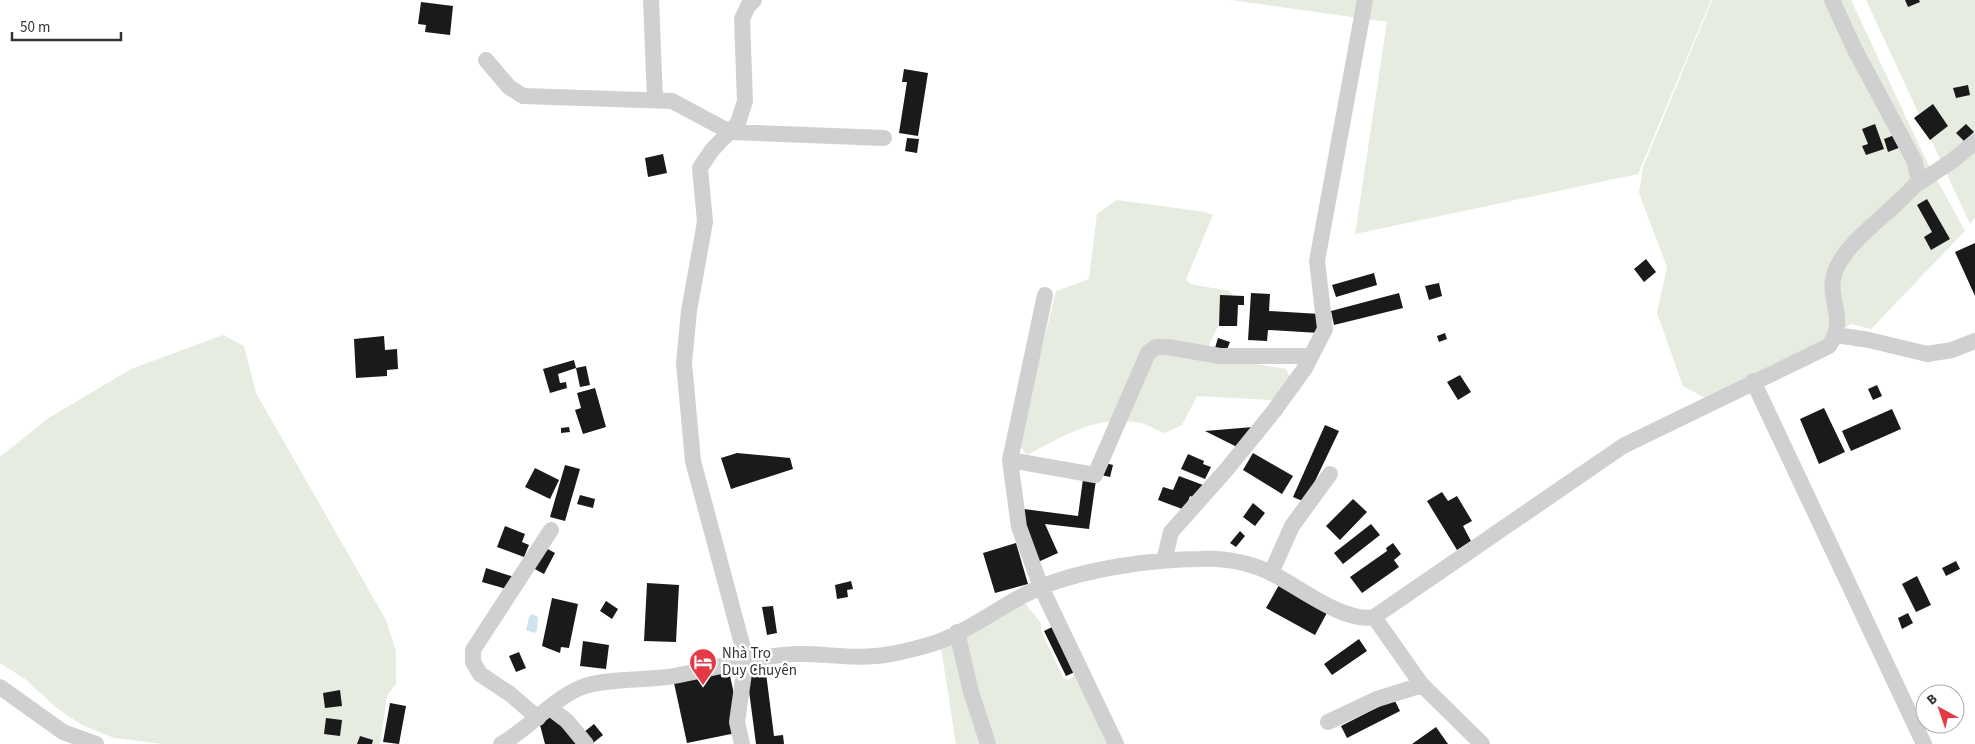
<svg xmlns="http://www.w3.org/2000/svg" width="1975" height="744" viewBox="0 0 1975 744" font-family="'Source Sans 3',sans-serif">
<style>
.green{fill:#e6ecdf}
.water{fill:#cfe2ee}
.building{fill:#1a1a1a}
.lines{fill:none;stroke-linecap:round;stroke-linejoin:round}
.minor{stroke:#d0d0d0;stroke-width:16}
.labels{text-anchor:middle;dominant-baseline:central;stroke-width:5;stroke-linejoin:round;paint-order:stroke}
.poi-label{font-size:15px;fill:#333;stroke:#fff;text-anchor:start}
</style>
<rect width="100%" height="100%" fill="#fff"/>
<path class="green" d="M1231,0H1711L1638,174L1355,234L1387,22Z
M1712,0H1851L1925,158L1965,231L1871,329L1851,324L1824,341L1705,398L1683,386L1657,313L1667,267L1639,193L1643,167Z
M1866,0H1975V218L1970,224Z
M1117,200L1205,212L1213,215L1186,279L1190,284L1229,291L1233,295L1209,345L1215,357L1286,369L1290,378L1273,400L1197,396L1182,425L1165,433C1156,430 1146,423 1136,422C1093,416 1064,436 1027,455L1019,445L1021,435L1056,291L1089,279L1097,214Z
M223,335L244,346L256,393L386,620L396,651V684L387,696L380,744H163L114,738L82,725L58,709L25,679L0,663V457L47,419L131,369Z
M1024,602L1041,623V631L1064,679L1068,680L1075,675L1111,744H956L941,648Z"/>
<path class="water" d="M532,614L538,617L537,630L534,633L526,630L529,617Z"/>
<path class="building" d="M1905,0H1919L1920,2L1908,7Z
M421,2L453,6L450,35L425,32L426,25L418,24Z
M904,69L928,73L918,136L899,133L907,82H902Z
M1968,85L1970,95L1956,98L1953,88Z
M1933,104L1948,126L1930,140L1914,118Z
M1875,124L1884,149L1866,155L1862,146L1868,144L1862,129Z
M1966,124L1974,132L1964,141L1956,133Z
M1897,134L1901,147L1888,152L1884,139Z
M907,138L919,139L917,153L905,151Z
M663,154L667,173L648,177L645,158Z
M1927,199L1950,239L1931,250L1924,237L1932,232L1917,205Z
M1975,243V296L1955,252Z
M1646,259L1656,272L1644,282L1634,269Z
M1374,273L1377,285L1336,297L1332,285Z
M1439,283L1442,296L1429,300L1425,286Z
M1251,293L1270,294L1269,311L1320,314L1319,333L1268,330L1267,341L1248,340Z
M1399,293L1403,308L1334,325L1331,311Z
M1220,295L1244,296V305H1238L1237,326H1219Z
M1445,333L1447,339L1439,342L1437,336Z
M384,336L385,350L397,349L398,369L387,370V376L356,378L354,339Z
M1218,338L1230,342L1226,352L1215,348Z
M574,360L576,368L558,374L560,383L566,382L567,388L550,393L543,369Z
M586,366L590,385L580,387L576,368Z
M1460,375L1471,392L1458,400L1447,382Z
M1877,385L1882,396L1873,400L1868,389Z
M595,388L606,427L583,434L575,410L581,408L577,393Z
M1824,408L1845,452L1819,464L1800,419Z
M1892,409L1901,429L1851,451L1842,431Z
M1325,425L1339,431L1305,502L1293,497Z
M569,427L570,432L561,433V428Z
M1253,427L1239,448L1205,431Z
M737,453L790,458L793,469L731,489L721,458Z
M1253,453L1293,476L1282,494L1243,470Z
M1188,454L1204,461L1203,464L1211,467L1205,479L1181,469Z
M1105,463L1113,465L1110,477L1101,475Z
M565,465L580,469L565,521L550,517Z
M535,468L559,480L550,499L525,487Z
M1179,476L1203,485L1198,499L1190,496L1185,510L1158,500L1163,487L1173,490Z
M1083,479L1096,480L1089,529L1045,524L1058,553L1038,562L1023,521L1024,509L1078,516Z
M1442,492L1448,501L1457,496L1472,521L1463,526L1471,541L1457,550L1427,501Z
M580,495L595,499L593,508L577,504Z
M1353,499L1367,512L1340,540L1326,526Z
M1253,503L1265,513L1255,526L1243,517Z
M1371,524L1380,535L1343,564L1334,553Z
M505,526L525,534L522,542L529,545L524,557L497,547Z
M1240,531L1245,536L1236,547L1230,543Z
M1016,543L1028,584L995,593L983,553Z
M1393,543L1401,554L1394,560L1399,567L1362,593L1350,577L1387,551L1386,548Z
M544,547L555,553L544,574L533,568Z
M1956,561L1960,569L1946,576L1942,568Z
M486,568L514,577L510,590L482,582Z
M1917,576L1931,605L1916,612L1902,584Z
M851,581L853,589L847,590L848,597L837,599L835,585Z
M647,583L679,585L676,642L644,641Z
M1279,585L1328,611L1315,635L1266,608Z
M552,598L578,604L569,648L561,647L560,653L542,646Z
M606,601L618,609L612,619L600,611Z
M773,606L777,633L767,635L762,607Z
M1908,613L1913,623L1902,629L1898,618Z
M1056,625L1079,670L1066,676L1044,631Z
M1359,639L1367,651L1332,675L1324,664Z
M583,641L609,645L606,669L580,666Z
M519,652L526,668L516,672L509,656Z
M765,665L774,736L783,735L784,744H756L746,668Z
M729,671L738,713L736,733L687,743L674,683Z
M340,690L342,706L325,708L323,693Z
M1394,699L1400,711L1347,738L1341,726Z
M390,703L406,706L399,744L383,742Z
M554,714L579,744H545L540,725Z
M326,718L342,720L340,736L324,734Z
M594,724L603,735L593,743L584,732Z
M1436,727L1448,744H1412Z
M360,736L373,740L372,744H357Z"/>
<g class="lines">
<path class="minor" d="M651,0L655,100
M486,60L509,87L523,96L672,101L730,132L884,138
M1914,186L1952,161L1975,142
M1045,295L1010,460L1019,527L1041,587L1116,744
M1836,335L1869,340L1927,354L1952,350L1975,341
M1753,381L1924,744
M1010,460L1095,475L1148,353L1156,347H1168L1220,356H1311
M1164,561L1171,532L1227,469L1274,411L1305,368L1325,329L1317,261L1365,0
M1271,573L1292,526L1330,474
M1374,617L1623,446L1829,346C1848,319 1827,301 1834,275C1844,240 1898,209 1919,180L1914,160L1855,50L1832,0
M957,632L971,692L988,744
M0,687L63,732L96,744
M550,708L567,721L586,744
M538,718L510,694L480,674L473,662V650L551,530
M1328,722L1377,699L1422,685
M501,744C529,729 555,696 585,686C605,679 644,680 668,677C711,670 752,656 796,654C822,653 849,659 875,656C892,655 909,650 925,646C967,635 1002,603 1041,587C1085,569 1153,559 1201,559C1225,558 1251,563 1273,574C1299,587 1344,623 1374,617L1422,685L1482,744
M742,744L737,722L746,659L693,461L684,363L689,311L705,222L700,168L712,150L738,123L745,101L742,19L748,6L754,0"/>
</g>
<defs>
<g id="hotel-pin" transform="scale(1.4375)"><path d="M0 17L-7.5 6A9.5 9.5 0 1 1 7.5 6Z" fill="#e63946" stroke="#fff"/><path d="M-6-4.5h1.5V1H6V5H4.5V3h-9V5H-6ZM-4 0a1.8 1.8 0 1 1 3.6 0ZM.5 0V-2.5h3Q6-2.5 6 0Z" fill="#fff"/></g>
</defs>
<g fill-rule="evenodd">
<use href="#hotel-pin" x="703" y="662"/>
</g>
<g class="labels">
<g class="poi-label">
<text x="722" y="653">Nhà Trọ<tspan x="722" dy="17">Duy Chuyên</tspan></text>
</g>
</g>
<g transform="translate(1940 709) rotate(320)"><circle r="24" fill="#ffffff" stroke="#adadad"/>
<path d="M0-4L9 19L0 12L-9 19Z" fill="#e63946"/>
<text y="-8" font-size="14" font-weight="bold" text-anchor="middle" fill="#333333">B</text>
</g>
<path d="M12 32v8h109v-8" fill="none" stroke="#333333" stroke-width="2.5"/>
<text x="20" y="32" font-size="15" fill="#333333" stroke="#ffffff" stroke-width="4" paint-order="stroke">50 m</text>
</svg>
